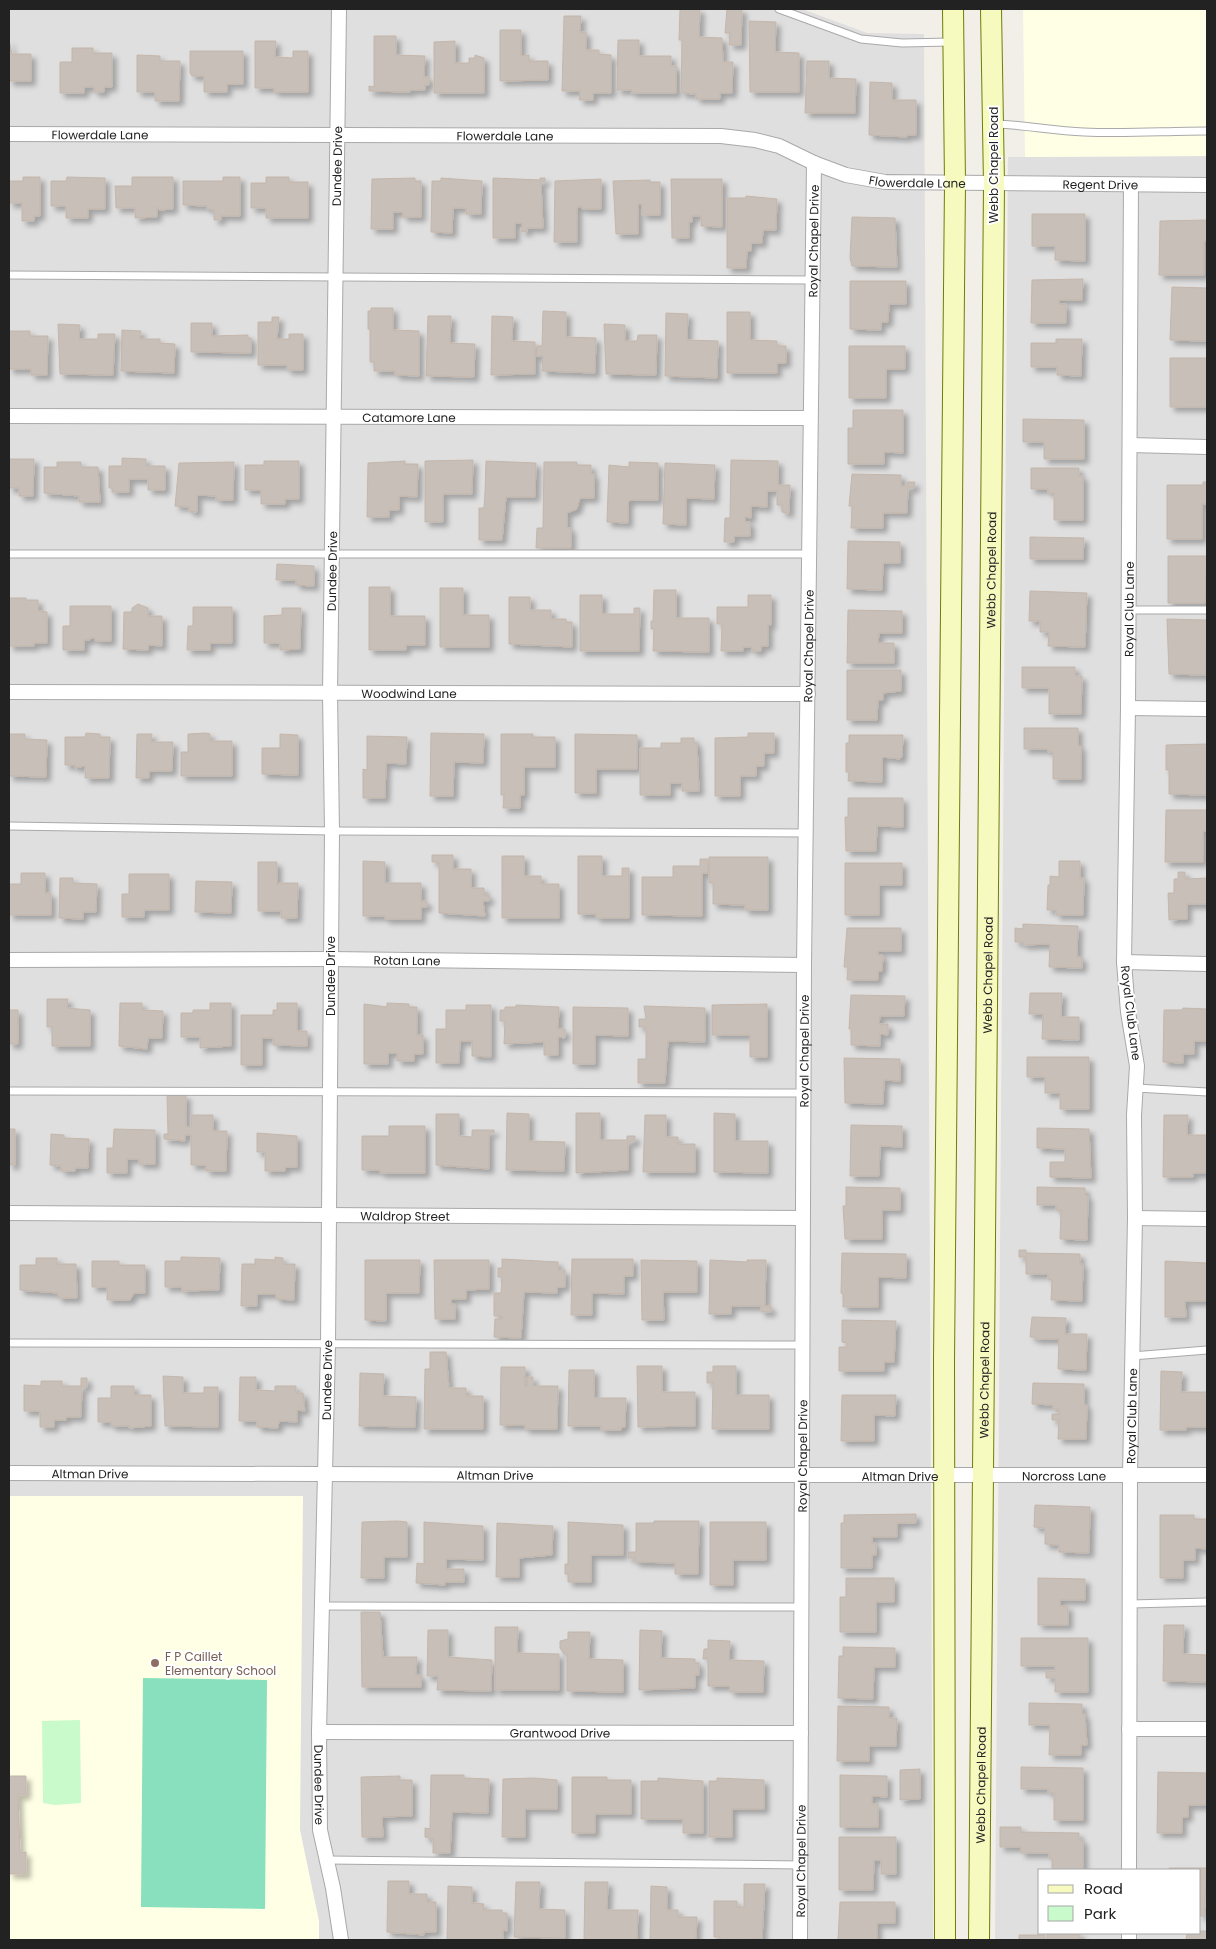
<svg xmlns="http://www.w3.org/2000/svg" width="1216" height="1949" viewBox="0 0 1216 1949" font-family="Poppins,sans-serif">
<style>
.residential{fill:#e0dfdf;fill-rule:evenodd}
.education{fill:#ffffe5}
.park{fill:#c8facc}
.pitch{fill:#88e0be}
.building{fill:#c7bfb8;stroke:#c4b6ab;filter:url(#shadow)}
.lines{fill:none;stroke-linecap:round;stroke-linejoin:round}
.service-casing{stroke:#a9a9a9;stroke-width:9}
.minor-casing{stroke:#a9a9a9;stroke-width:16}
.secondary-casing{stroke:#707d05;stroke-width:22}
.service{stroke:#fff;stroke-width:7}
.minor{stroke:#fff;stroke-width:14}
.secondary{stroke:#f7fabf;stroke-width:20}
.education-dot{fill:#8d6e63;stroke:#fff;stroke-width:2}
.labels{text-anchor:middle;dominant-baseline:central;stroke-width:4;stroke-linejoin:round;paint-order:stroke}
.street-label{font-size:12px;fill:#222;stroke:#fff}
.education-label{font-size:12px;fill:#785e54;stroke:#fff;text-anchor:start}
</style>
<defs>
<filter id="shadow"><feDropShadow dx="4.5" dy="4.5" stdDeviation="2.5" flood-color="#0004"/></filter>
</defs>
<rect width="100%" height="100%" fill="#f2efe9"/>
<path class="residential" d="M9,9H802L867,33L924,34L933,1940H9Z
M1207,156V1940H995L1008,157ZM1040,1870H1200V1933H1040Z"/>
<path class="education" d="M1023,9H1207V156L1025,157Z
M9,1496H303L300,1830L319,1921V1940H9Z"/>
<path class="park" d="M80,1720L81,1803L55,1805L43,1803L42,1721Z"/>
<path class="pitch" d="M143,1678L267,1680L265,1909L141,1907Z"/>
<path class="building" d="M680,9H700L699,37L722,38L723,62H733L732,93H720V99H696V94L681,93L682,40H679Z
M727,9H742L741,45H729L730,33H725Z
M564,16H581L580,32H586V50H599V54L611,55V93H593V100H579L580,91H562Z
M749,21L776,22L775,52L799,53V92H750Z
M500,30H521V56L529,55V61H548V80L500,81Z
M374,36H396V55L425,56L424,77H429V85H425V90H410V92L369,91V86L374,87Z
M9,40L12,54H31V81H9Z
M618,40H639V56H671V66H676V93H631L632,90H617Z
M255,41H276L275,57L293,58V51H308V92H274V88H255Z
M455,41V63H469V58H475V55L484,58V93H434V42Z
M72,48H93V53H112V87H104V92H94V87H84V93H60V62H72Z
M190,51H243V84H227V92H204V76H192L190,73Z
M137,55L160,56V61H180L179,101H155V92H137Z
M807,61H829V78L856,79L855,113H805Z
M870,82L892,83V100H916V135H907V137L869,135Z
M23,177H40V216H34V221H22V203H9V181H23Z
M67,177L105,178V209H88V218H66V206H51V181H66Z
M132,177H173V209L159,210L157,207V217L135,218V208H116L115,186H132Z
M223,177H240V216H221V220H214V210L207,209V206L183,205V181H223Z
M266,177H289V182H308V218H266V208H251V183H266Z
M415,178V181H421V217H403V212H393V229H371L372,179Z
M441,178L482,181L481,214H466V208H453L452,233L431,232L432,181H441Z
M493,178L540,180V178H545V182H541L543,228H527V232L521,231L522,223H515V238H493Z
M601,179V209H582V206L577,208V242H554L555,181Z
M671,179H722V227L701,226V216H692V222H689V238H672Z
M650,180V182H660V215H642V204H638V234H616L613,181Z
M746,196L777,199L776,230H763L762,243H751V251H747L746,268H727V198H746Z
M1032,214H1085V261L1055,260V246H1032Z
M852,217L895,218L897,267L852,266L850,258Z
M1207,220V241H1204V275H1159L1160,221Z
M1083,279L1082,300H1059V304H1066V323H1031L1032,280Z
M850,281H906V304H889L888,322H881V330L850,329Z
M1172,287L1207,288V341L1170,340Z
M371,308H393V330L419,331V376L395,375V371H374V362H370V329H368V311H371Z
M543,311L566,312V337L596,338L595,373L542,371L543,356H536L537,346H542Z
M727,312H750V340L777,341V346H786V363H777V373H727Z
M666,313L688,314L687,340L718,341L717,378L665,376Z
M428,316H451L450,343L475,344L474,377L426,376Z
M492,316L513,317L512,341L535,342V374L491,375Z
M272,317H279L277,339H289V334H303V370H287V365H258V322H272Z
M191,323H212V336L248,335V338H251V353L191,352Z
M58,324L80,325L79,339H98V334H115L113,375L60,374Z
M604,324L625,325V341H637L638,335H657L656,375L606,374Z
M122,330L141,331L140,339H160V343L175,344L174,373L121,371Z
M9,331H30V336H48L47,375H31V369H9Z
M1056,339H1082L1081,376L1057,375V367H1031V343H1056Z
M849,346H905V369H886V398H849Z
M1170,358H1207V407H1170Z
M853,410H903V453L884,452V464H848V428H853Z
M1023,419L1084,420V459H1044V442H1023Z
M122,458L146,459V466H165V490H148V479H129V492H112V488H109V466H122Z
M9,459H34L33,496H19V488H9Z
M473,460L472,494H443V522H425V461Z
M731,460L778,461V485H790L789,513L782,512V505H777V491H767V507L751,506V518L745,517V522H750V536H734V542H724L725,518H730Z
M264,461H299V499H285V504H261V490H245V465H264Z
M405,461V464H418L417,497L399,496V510H389V517H367L368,463Z
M486,461L536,463L535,497H506L502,540H479V508H484L485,492Z
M57,462H81V467H98L100,502H79V496L44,493V467H57Z
M234,462L233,500H216V496L197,495V512L189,511V507L175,506L179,463Z
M544,462H577V465H591V474H594V498H580L577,509L567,513V528H571V548H536L537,528H543Z
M629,462L658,463V500H630L628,503V523L607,522L609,465L629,467Z
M665,463L715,465L714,499L686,498V525L663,524Z
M1031,468H1079V476H1083V520H1054V493H1048V489H1031Z
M852,474L901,475V486H907V482H915L914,488H908L907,513H883V528H851L852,506H849Z
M1203,482H1207V504H1202V539H1167V485H1203Z
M1030,537L1084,538L1083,559H1030Z
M848,541L900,542V563H883L882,590L847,589Z
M1168,556H1207L1205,603H1168Z
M277,564L314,566V586L296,585V580H276Z
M369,587H390V616H425V645H406V650H369Z
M440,588H463V615H489V647H440Z
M654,590H676V618H709V652L653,651L654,629H651V621H653Z
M1030,591L1087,593L1085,647L1048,646L1049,632H1040V621H1029Z
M580,595H602V614H634V608H640L639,651H580Z
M748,595H771V625H768V646H761V651H752V647H743V651H721L722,624H717V607H748Z
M509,597H530V610H551V619H566V622H572V647L509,644Z
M9,598H26V600H38V611L47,612V643H34V646H9Z
M138,604L148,608V616H162V646L148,645V650L123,649L124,612H132V608Z
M70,606H111V641H95V638H90V640H84V650H63V626H70Z
M193,607H232V643H210V650H187L188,626H193Z
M282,608H301L300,649L280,650V643H264V616L282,615Z
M848,610L902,611V633H879L878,643H894V663H847Z
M1167,619L1207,620L1206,675L1169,674Z
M1022,667H1075V676H1082L1081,714H1049V688H1022Z
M847,670H901V691L883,693V700H878L877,720H847Z
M1024,728H1078V746H1081V779H1053V752H1048V749H1024Z
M86,733L100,734V737H110L109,778H85V766L75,768V765H65V737H85Z
M206,733L210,734V741H232V776H181V752H188V734Z
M431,733L484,734L483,763L454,762L453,796H430Z
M748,733H774V753H764V766H756V776H740V796H715V738L748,737Z
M9,734H25V739L47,740L46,777L9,776Z
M137,734H152L151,742H173L172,771H149V778H136Z
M280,734L298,735V775L262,774V748H280Z
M501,734H533V737H555V767H524V795H520V808H503L504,795H501Z
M575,734L637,735V769H596V793H575Z
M849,735H903L902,757L900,759L882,757V782L848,781L849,772H846V743H849Z
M367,736L407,737L406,764L386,763L385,798H363V769L367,770Z
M681,738H694V743H697L699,791H682V783H670V795H640V748H661V743H681Z
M1207,744L1206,795L1169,794V770H1166V745Z
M848,798H903V827L877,826L876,851H846L845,817H848Z
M1166,810H1207V831H1203V862H1165Z
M432,855H453V869H471V888H484V895H489V901H483L485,916L439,913V862H432Z
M502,856H524V876H541V884H559V918H502Z
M578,856H602V876H622V868H629V918H596V914H578Z
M709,857H768V910H745V905L713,904V883H709Z
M700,859H708V873H702V916L642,915V877H673V866H700Z
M363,861L385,862V883H421V901H427V907H421V919H385V916H363Z
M1059,861H1080V878H1084L1083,915H1056V910H1047L1048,885H1050V876L1059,877Z
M258,862H277V885L279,883H298L297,918H281V911H258Z
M845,863H902V885H879V915H845Z
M1178,872H1185V879L1207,878V904H1187V919L1169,920L1168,893H1174V879H1178Z
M21,873H45V893H51V915H9V884H21Z
M129,874H169V910H144V917H122V894H129Z
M60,878H73V883L97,884L96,912H83V919L59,918Z
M196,881L232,882L231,913L195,912Z
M1023,924L1078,926L1077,957H1082V968L1049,967L1050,944L1023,945V942H1015V928L1023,929Z
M847,928H901V951H878V955H883L882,971H878V980H847L848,967H844Z
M1030,993H1062L1061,1017H1079V1040L1042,1039L1043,1014H1029Z
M851,995L905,996L904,1016H880L879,1024H888V1035L880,1034V1046L851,1045V1029H849Z
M47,999H68L67,1008L90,1010V1046H52V1027H47Z
M120,1003H142V1010L163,1011L162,1038H148L147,1049L119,1046Z
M210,1003H231V1046L200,1048V1037H181V1013H193V1010H210Z
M277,1003H297V1031H307V1046L273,1045V1038H262V1065H241V1015H273V1010H277Z
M387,1003L409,1004V1007H417V1035H423V1054H414V1061H397V1053H388V1064H364V1004L387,1007Z
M767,1004V1057H750V1035H712V1005Z
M466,1005H491V1057L472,1056V1041H460L459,1063H436V1029H446V1010H466Z
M516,1005L559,1007L558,1029H565V1038L558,1037V1055H544V1042L504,1044L505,1021H500V1010H505V1007H516Z
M644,1006L705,1008V1042L668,1041L665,1083H638V1059H646V1027H639V1019H646Z
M573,1007L628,1008V1036L595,1035V1064H573Z
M1183,1008L1207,1009V1041H1194V1054H1183V1063L1163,1062L1164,1010H1182Z
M9,1010H18V1044H9Z
M1027,1057H1089V1109H1060V1093H1045V1077H1027Z
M844,1058L900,1059V1081L884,1080L883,1104L845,1103Z
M167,1095H186V1127H191V1115H213V1131H227L226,1171H206V1165H191V1135H185V1141L164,1139V1134H168Z
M507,1113L529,1114V1141L565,1142L564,1171L506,1170Z
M576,1113H600V1140H627V1136H635V1142H628V1170L576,1173Z
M714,1113L735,1114V1141H768V1173L714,1172Z
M436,1114H459V1136L472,1137V1130H494V1133H489V1169L436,1165Z
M645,1115H666V1137H678V1144H695V1172H643Z
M1164,1115H1188L1187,1135H1207V1173H1193V1177H1163Z
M851,1125L902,1126V1147L880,1146L879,1176H850Z
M389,1126H425V1173H380V1170H362V1136H389Z
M1037,1128L1089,1129L1091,1178L1050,1177V1162H1065V1149L1037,1148Z
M9,1129H15V1165H9Z
M114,1129L155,1130V1164H139V1159H127V1173H107V1148H113Z
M257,1133L297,1136V1167H285V1171H265V1152H257Z
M51,1134L64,1135V1138L89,1139L88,1168H75V1171H61V1166L50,1165Z
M846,1187L900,1188V1210H882V1239H845L843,1206H846Z
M1037,1187L1085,1188V1195L1088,1196L1087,1240L1060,1239L1061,1210H1056V1205H1037Z
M1019,1250H1026V1253L1080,1254V1264H1083L1082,1301L1051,1300L1052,1280L1048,1279V1274H1026V1257H1019Z
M842,1253L906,1254V1278L878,1277V1307H843V1294L841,1293Z
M181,1257L220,1258L219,1290L182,1291V1287H165V1261H181Z
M275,1257L283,1258V1264H295L294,1300L276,1299V1294H257V1306H241L242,1264H255V1259L275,1260Z
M36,1258H57V1264H76L77,1298H58V1293L20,1290V1265H36Z
M502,1259L558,1262V1270H565V1287H557V1293L524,1292L521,1338L494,1337L495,1319H502V1316H494V1293H501L502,1277H498V1268H502Z
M572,1259H633V1276H624V1294L592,1293V1315H571Z
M365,1260H420L419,1293H386V1321L365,1320Z
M434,1260H489V1289L466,1290V1299H451V1304H455V1319H435Z
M641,1260L697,1261V1292H663L664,1320H642Z
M710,1260L747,1262V1260H766L765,1306H771V1312H761V1306H731V1314H709Z
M92,1261H119V1265H145V1293H134L130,1300H107V1287H92Z
M1165,1261L1207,1263V1301H1185L1186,1317H1165Z
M1032,1317L1066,1318L1065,1334H1087L1086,1370L1058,1369L1059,1339H1035V1337H1030Z
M842,1320L896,1321L894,1362H884V1371H839V1347H847V1343L842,1342Z
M430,1352H446L449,1388H466V1396H483V1429H424L425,1369H430Z
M637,1366H662V1392H695V1426L638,1427Z
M713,1366H736V1395H769V1429H712L713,1383H707V1372H713Z
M501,1367H525V1386H527V1377H533V1386H558L557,1429H525V1425H500Z
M569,1370H594V1398H626L625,1427H622L621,1430H601V1426H568Z
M1161,1371L1182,1372L1181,1392H1207V1427H1186V1430H1160Z
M360,1373L384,1374L383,1396L416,1397L415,1427L359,1426Z
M163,1376L183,1377V1393H204V1387H218V1427L165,1426Z
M240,1377H256V1390L275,1391V1386H296V1393H303L305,1411L297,1410V1422L279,1421L278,1428L257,1427V1421H239Z
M81,1378H87V1387H82L81,1417H66V1420H54V1427H40V1411H24V1385L41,1386V1381H62V1386H81Z
M1033,1383L1084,1384V1405H1087L1086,1439H1058L1059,1420H1052V1414H1059V1409H1053V1405L1032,1404Z
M111,1386H134V1395H151V1426L129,1428V1426H111V1422H98V1398H111Z
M842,1395H896L895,1416L874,1415V1441H841Z
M1035,1505L1090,1507L1089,1553L1059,1552V1545L1045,1544V1528L1034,1527Z
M916,1514V1523H897V1537H872V1543H876V1555H872V1568H841V1523H844V1515Z
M1160,1515H1194V1519H1207V1549L1195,1548V1560H1183V1578H1160Z
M398,1521L407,1522V1557H384V1578H361L362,1522Z
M654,1521H699L698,1574H675V1563L635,1562V1558H628V1552H636V1523H654Z
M424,1522L483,1526V1560L446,1559V1569H464V1582H445V1585L416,1583L417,1563L424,1564Z
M568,1522L623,1525V1555H591V1582H568V1574H565V1564H568Z
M710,1522H766V1560H733V1585H710Z
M497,1523L553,1526L552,1555L519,1558V1577H496Z
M846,1578H894V1602H876V1632H840V1597H846Z
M1038,1578L1085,1579V1600H1060V1606H1068V1625H1038Z
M361,1612H380L383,1657H417L416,1675H421V1687H362Z
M1164,1625H1184L1183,1654L1207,1655V1682L1163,1681Z
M495,1627H518L517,1653L559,1654V1690H495Z
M428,1630H448V1657L492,1660L491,1691L437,1690L438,1676H427Z
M640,1630L662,1631L661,1658L695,1659V1663H699V1675H695V1688L639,1690Z
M568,1632H590L589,1659L623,1660V1692L567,1691V1654H564L560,1648V1641L568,1639Z
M1021,1638H1088V1692H1055V1678H1046V1671H1055V1666H1021Z
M708,1640L730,1641L729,1660L764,1661L763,1692H730V1686H708V1659H703L704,1649H708Z
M843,1647L895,1648V1667H874L873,1699L838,1698L839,1656H843Z
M1029,1703L1082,1704V1714H1085L1087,1745H1081V1755H1049L1050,1725H1029Z
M838,1706L889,1707V1718H897L896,1746H869V1761H837Z
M1021,1767L1083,1768V1820H1054V1793H1048V1789H1021Z
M920,1769V1799L900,1800V1770Z
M1158,1772L1207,1773V1805H1188V1817H1182V1833H1157Z
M431,1775H464V1778L489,1779L488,1813L452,1812L450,1853H433V1839L425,1837V1828L430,1829Z
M840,1775L887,1776V1797L872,1796V1804H878V1827H840Z
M9,1776H26V1795H18L20,1852H26V1874H9Z
M400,1776V1780H412V1816L382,1817L383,1837H362L361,1777Z
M572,1777H607V1780H631V1814H595V1833H572Z
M534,1778L557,1780V1809H525V1837H502L503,1779Z
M658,1778L703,1781V1833H683V1819H641V1781H658Z
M717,1778L764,1780V1809H732V1837H709V1781H717Z
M1000,1827H1021V1832L1079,1833V1840H1083V1870H1052V1859H1049V1853H1021V1847H1000Z
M839,1837H896V1874H881V1860H874L873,1890H839Z
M1169,1868H1207L1204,1916H1200V1870H1169Z
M388,1881H409V1894H427V1902H436V1932H424V1935L387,1932Z
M516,1882H540L539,1909L565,1910V1938L514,1937Z
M585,1882H608L607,1910H638L637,1940H584Z
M744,1884H765L762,1939L720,1940V1937H714V1901H737V1907H744Z
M448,1886L472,1887V1903L484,1904L483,1910H502V1913H507V1931L503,1930V1940H447Z
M651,1886L667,1887V1910H678V1917H697L696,1940H650Z
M840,1902H895V1923H877V1940H838Z
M1200,1931H1207V1940H1181H1186L1187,1933H1200Z
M1047,1933H1080V1940H1019V1935H1045V1940H1047Z"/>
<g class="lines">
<g class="service-casing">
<path id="service" d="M779,9L861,39L902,43L951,42
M996,124C1026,125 1054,131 1084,132C1125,134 1166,131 1207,131
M9,275L812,280
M9,554H809
M1129,610H1207
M9,826L332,831L807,833
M1136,1088L1207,1092
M9,1091L804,1093
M9,1343L802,1345
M1132,1356L1207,1350
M1131,1604L1207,1602
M321,1606L800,1607
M328,1860L801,1865"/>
</g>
<g class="minor-casing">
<g id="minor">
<path id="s1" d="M339,9L330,693L332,831L328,1344L319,1732L320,1830L333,1888L341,1940"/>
<path id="s2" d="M9,134L721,136L755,140L779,146L814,163L846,175L885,182L1207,185"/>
<path id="s3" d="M9,416L810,418"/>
<path d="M1130,445L1207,447"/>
<path id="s4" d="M9,692L808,694"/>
<path d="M1128,708L1207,709"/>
<path id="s5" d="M9,960L330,959L804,965"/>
<path d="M1124,962L1207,964"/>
<path id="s6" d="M9,1213L802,1218"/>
<path d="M1135,1218L1207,1219"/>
<path id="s7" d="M9,1473C408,1474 808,1477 1207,1475"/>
<path d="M1129,1729H1207"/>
<path id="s8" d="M319,1732L801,1733"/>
<path id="s9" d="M1129,1870L1130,1475L1135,1218L1134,1115L1137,1066L1128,1012L1124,962L1128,708L1131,185"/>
<path d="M1129,1933V1940"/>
<path id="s10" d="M800,1940L804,965L814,163"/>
</g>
</g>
<g class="secondary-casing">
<g id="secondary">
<path d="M945,1940L944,1360L955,183L953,9"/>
<path id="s11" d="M979,1940L994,185L991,9"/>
</g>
</g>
<use href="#service" class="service"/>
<use href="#minor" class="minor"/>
<use href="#secondary" class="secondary"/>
</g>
<circle class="education-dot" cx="155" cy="1663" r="5"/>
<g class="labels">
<g class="street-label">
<text stroke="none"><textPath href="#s2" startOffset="91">Flowerdale Lane</textPath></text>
<text stroke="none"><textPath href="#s2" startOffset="496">Flowerdale Lane</textPath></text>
<text transform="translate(993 165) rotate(-90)">Webb Chapel Road</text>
<text transform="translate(337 166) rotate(-89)">Dundee Drive</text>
<text stroke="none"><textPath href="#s2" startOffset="916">Flowerdale Lane</textPath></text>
<text stroke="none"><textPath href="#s2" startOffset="1099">Regent Drive</textPath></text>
<text stroke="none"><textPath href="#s10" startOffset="1699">Royal Chapel Drive</textPath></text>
<text stroke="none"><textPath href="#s3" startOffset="400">Catamore Lane</textPath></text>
<text stroke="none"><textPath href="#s11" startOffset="1370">Webb Chapel Road</textPath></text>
<text transform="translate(332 571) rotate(-89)">Dundee Drive</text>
<text stroke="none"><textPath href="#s9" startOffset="1262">Royal Club Lane</textPath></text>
<text stroke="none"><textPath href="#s10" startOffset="1294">Royal Chapel Drive</textPath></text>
<text stroke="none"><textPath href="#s4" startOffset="400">Woodwind Lane</textPath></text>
<text stroke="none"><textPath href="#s5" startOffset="398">Rotan Lane</textPath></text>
<text stroke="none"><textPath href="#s11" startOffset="965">Webb Chapel Road</textPath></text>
<text transform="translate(330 976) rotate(-90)">Dundee Drive</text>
<text transform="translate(1131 1013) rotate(83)">Royal Club Lane</text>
<text stroke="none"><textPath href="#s10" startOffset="889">Royal Chapel Drive</textPath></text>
<text stroke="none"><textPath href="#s6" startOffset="396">Waldrop Street</textPath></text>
<text stroke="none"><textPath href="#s11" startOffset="560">Webb Chapel Road</textPath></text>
<text transform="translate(327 1380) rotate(-89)">Dundee Drive</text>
<text stroke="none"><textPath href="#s9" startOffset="454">Royal Club Lane</textPath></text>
<text stroke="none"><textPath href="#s10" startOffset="484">Royal Chapel Drive</textPath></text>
<text stroke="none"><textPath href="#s7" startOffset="81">Altman Drive</textPath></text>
<text stroke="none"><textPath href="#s7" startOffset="486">Altman Drive</textPath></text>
<text stroke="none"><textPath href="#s7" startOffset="1055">Norcross Lane</textPath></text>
<text stroke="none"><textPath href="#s7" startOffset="891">Altman Drive</textPath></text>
<text stroke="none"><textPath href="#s8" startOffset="241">Grantwood Drive</textPath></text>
<text stroke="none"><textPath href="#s11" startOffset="155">Webb Chapel Road</textPath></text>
<text stroke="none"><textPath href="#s1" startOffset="1776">Dundee Drive</textPath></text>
<text stroke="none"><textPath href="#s10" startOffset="79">Royal Chapel Drive</textPath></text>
</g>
<g class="education-label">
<text x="165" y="1656">F P Caillet<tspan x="165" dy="14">Elementary School</tspan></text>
</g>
</g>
<rect width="1216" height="1949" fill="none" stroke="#222222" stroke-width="20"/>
<rect x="1038" y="1869" width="162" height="65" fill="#ffffff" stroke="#a7a7a7"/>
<rect x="1048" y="1885" width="25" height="8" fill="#f7fabf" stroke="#a7a7a7"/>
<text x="1084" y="1894" font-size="15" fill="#222222">Road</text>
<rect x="1048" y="1906" width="25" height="15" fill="#c8facc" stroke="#a7a7a7"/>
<text x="1084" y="1919" font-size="15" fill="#222222">Park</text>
</svg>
